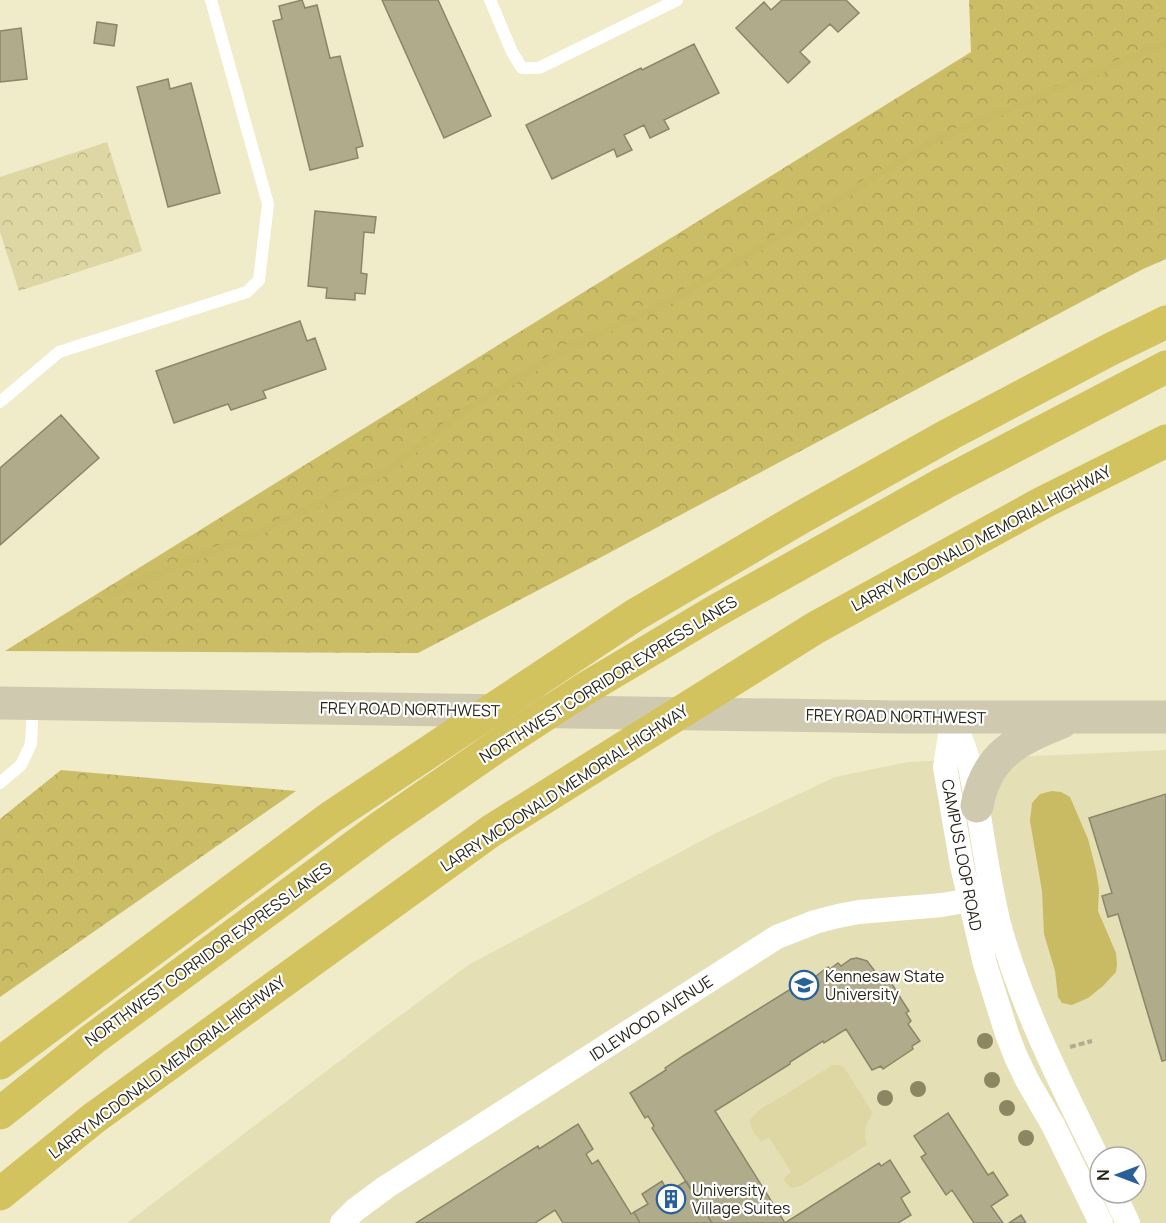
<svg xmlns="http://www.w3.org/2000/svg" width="1166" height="1223" viewBox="0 0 1166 1223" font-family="Manrope,sans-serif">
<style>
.built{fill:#e5dfb5;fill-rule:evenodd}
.grass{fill:#dfd7a3}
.forest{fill:url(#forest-crowns)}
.park{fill:url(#park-crowns)}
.water{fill:#c8bb63}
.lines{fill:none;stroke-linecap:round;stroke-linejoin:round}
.stream{stroke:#c8bb63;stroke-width:7}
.building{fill:#b0ab8b;stroke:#8b8667;stroke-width:1.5}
.path{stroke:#b0ac91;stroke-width:4;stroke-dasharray:6 3;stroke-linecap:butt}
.lane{stroke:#fff;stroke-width:12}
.street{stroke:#fff;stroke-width:24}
.secondary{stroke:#cfcaaf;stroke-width:33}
.highway{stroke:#d2c35f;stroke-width:33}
.tree{fill:#8c8662}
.labels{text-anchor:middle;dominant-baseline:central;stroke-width:4.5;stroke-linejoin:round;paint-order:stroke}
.street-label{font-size:16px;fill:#28261a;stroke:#fff}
.poi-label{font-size:16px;fill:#28261a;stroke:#fff;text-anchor:start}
</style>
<defs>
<pattern id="forest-crowns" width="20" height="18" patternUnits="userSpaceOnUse" patternTransform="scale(1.5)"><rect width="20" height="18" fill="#cbbd66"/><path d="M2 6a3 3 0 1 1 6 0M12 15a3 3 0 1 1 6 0" fill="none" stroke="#aea258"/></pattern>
<pattern id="park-crowns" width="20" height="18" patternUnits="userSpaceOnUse" patternTransform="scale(1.5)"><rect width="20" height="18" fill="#dfd7a3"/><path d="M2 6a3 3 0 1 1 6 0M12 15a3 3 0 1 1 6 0" fill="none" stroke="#bfb88c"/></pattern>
</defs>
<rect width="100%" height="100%" fill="#f0ebc9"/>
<path class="built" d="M1166,750V1223H127L371,1037L470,964L716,833L835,777L908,762ZM1100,1157H1136V1193H1100Z"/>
<path class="grass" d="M833,1065H838L844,1067L873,1113C866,1123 863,1133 867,1145L801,1186L791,1188L783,1179L791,1172L769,1137L761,1142C755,1134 750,1130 750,1119L758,1111Z"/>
<path class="forest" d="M969,0H1166V259L1143,269L592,562L418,653L5,651L971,52Z
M61,770L296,791L0,997V819Z"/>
<path class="park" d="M107,142L142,251L19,291L0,232V177Z"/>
<path class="water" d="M1052,791L1061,792L1070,797L1088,839L1096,870L1099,889L1098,911L1116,953L1117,964L1116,972L1103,986L1088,998L1072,1005L1062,1003L1058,997L1055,971L1044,934L1042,891L1030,821L1032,803L1040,794Z"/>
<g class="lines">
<path class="stream" d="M106,596L265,529L386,472L467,409L569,347L663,305L750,254L931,142L1166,43"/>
</g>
<path class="building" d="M302,0L305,8L317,5L330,58L340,56L363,146L356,148L358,158L310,170L273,21L282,19L279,6Z
M382,0H438L491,116L444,138Z
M782,0H846L859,13L838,32L830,24L800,52L810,62L788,83L736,28L764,2L771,10Z
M97,22L117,25L114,46L94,43Z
M21,28L27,79L0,82V31Z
M694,44L719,93L664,120L669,129L650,138L644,125L624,135L632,150L617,157L614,149L552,179L526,125L641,68L642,70Z
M168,79L170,89L191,83L220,193L168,207L137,87Z
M315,211L376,217L374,233L364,232L361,273L367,274L365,294L355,293V300L326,298L327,288L308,286Z
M300,321L307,341L315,338L326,369L263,391L266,398L231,410L228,404L174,423L156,371Z
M61,415L99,458L0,545V468Z
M1166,794V1060L1162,1061L1118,914L1108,917L1102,896L1112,893L1089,818Z
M857,958L867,961L877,974L884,971L903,1002L909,1011L906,1013L911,1021L908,1024L920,1041L912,1046L913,1049L883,1069L881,1066L872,1070L846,1029L824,1043L823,1041L790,1062V1064L715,1111L785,1223L879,1163L881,1166L890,1160L910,1192L901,1198L911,1215L898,1223H712L652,1128L654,1126L648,1116L645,1118L630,1093L666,1070L665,1068L683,1056L810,977L812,979L828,967L830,969L838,963L841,966L851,959Z
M948,1113L988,1175L993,1172L1008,1195L991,1206L1003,1223H974L952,1190L946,1195L921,1157L926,1154L914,1136Z
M578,1124L593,1149L586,1154L592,1164L598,1160L631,1214L634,1212L640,1223H563L555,1210L535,1223H416L538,1146L539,1149Z
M662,1181L668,1192L686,1181L712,1223H640L634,1212L648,1204L642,1194Z
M1021,1215L1026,1223H1009Z"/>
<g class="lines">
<path class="path" d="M1070,1047L1092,1041"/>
<path class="lane" d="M490,0L512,52L522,68H539L677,0
M0,402L59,352L247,292L259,280L268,204L211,0
M0,783L21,765L31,744L33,704"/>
<path class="street" d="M953,717L945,767L962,866L985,964L1007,1034L1016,1057L1027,1080L1053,1125L1101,1223
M954,720C959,735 966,751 970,767C981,819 986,872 999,924C1022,1008 1062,1086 1100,1163
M1114,1193L1128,1223
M342,1223L355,1210L386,1187L777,937L815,922L838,916L859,912L942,905L993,896"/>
<path class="secondary" d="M0,703L900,717H1166
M977,806C986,755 1017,740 1062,722"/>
<path class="highway" d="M0,1063L331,817L635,615L802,517L950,434L1109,350L1166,322
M0,1113L93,1039L382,826L496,747L583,690L714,612L944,483L1166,367
M0,1194L94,1118L491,831L815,628L1042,503L1166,441"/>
</g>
<g class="tree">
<circle cx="985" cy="1041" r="8"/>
<circle cx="992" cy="1080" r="8"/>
<circle cx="918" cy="1089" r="8"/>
<circle cx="885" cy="1098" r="8"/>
<circle cx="1007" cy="1108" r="8"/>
<circle cx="1026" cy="1138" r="8"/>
</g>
<defs>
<g id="university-ring" transform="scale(1.5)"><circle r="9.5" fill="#fff" stroke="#286199" stroke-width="1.5"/><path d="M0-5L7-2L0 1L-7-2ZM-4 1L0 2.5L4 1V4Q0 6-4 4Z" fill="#286199"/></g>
<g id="building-ring" transform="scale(1.5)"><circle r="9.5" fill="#fff" stroke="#286199" stroke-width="1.5"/><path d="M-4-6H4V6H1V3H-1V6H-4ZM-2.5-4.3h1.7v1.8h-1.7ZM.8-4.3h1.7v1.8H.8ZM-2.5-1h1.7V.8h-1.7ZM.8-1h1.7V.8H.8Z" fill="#286199"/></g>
</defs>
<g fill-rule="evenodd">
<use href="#university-ring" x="804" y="985"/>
<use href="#building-ring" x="671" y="1199"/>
</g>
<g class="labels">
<g class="street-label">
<text transform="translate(981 538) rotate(-28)">LARRY MCDONALD MEMORIAL HIGHWAY</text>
<text transform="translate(608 679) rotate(-32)">NORTHWEST CORRIDOR EXPRESS LANES</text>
<text transform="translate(410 709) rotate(1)">FREY ROAD NORTHWEST</text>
<text transform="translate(896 716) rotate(1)">FREY ROAD NORTHWEST</text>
<text transform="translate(564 788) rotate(-33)">LARRY MCDONALD MEMORIAL HIGHWAY</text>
<text transform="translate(962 855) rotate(79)">CAMPUS LOOP ROAD</text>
<text transform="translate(208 954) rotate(-36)">NORTHWEST CORRIDOR EXPRESS LANES</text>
<text transform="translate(651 1018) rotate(-33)">IDLEWOOD AVENUE</text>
<text transform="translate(167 1067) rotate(-37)">LARRY MCDONALD MEMORIAL HIGHWAY</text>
</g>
<g class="poi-label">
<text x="825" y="976">Kennesaw State<tspan x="825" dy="18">University</tspan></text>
<text x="692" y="1190">University<tspan x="692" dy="18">Village Suites</tspan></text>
</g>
</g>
<g transform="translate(1118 1175) rotate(270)"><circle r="28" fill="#ffffff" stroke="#a9a8a3" stroke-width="1.5"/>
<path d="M0-4.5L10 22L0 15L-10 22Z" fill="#286199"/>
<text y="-9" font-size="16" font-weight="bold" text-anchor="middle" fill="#28261a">N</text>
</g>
</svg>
